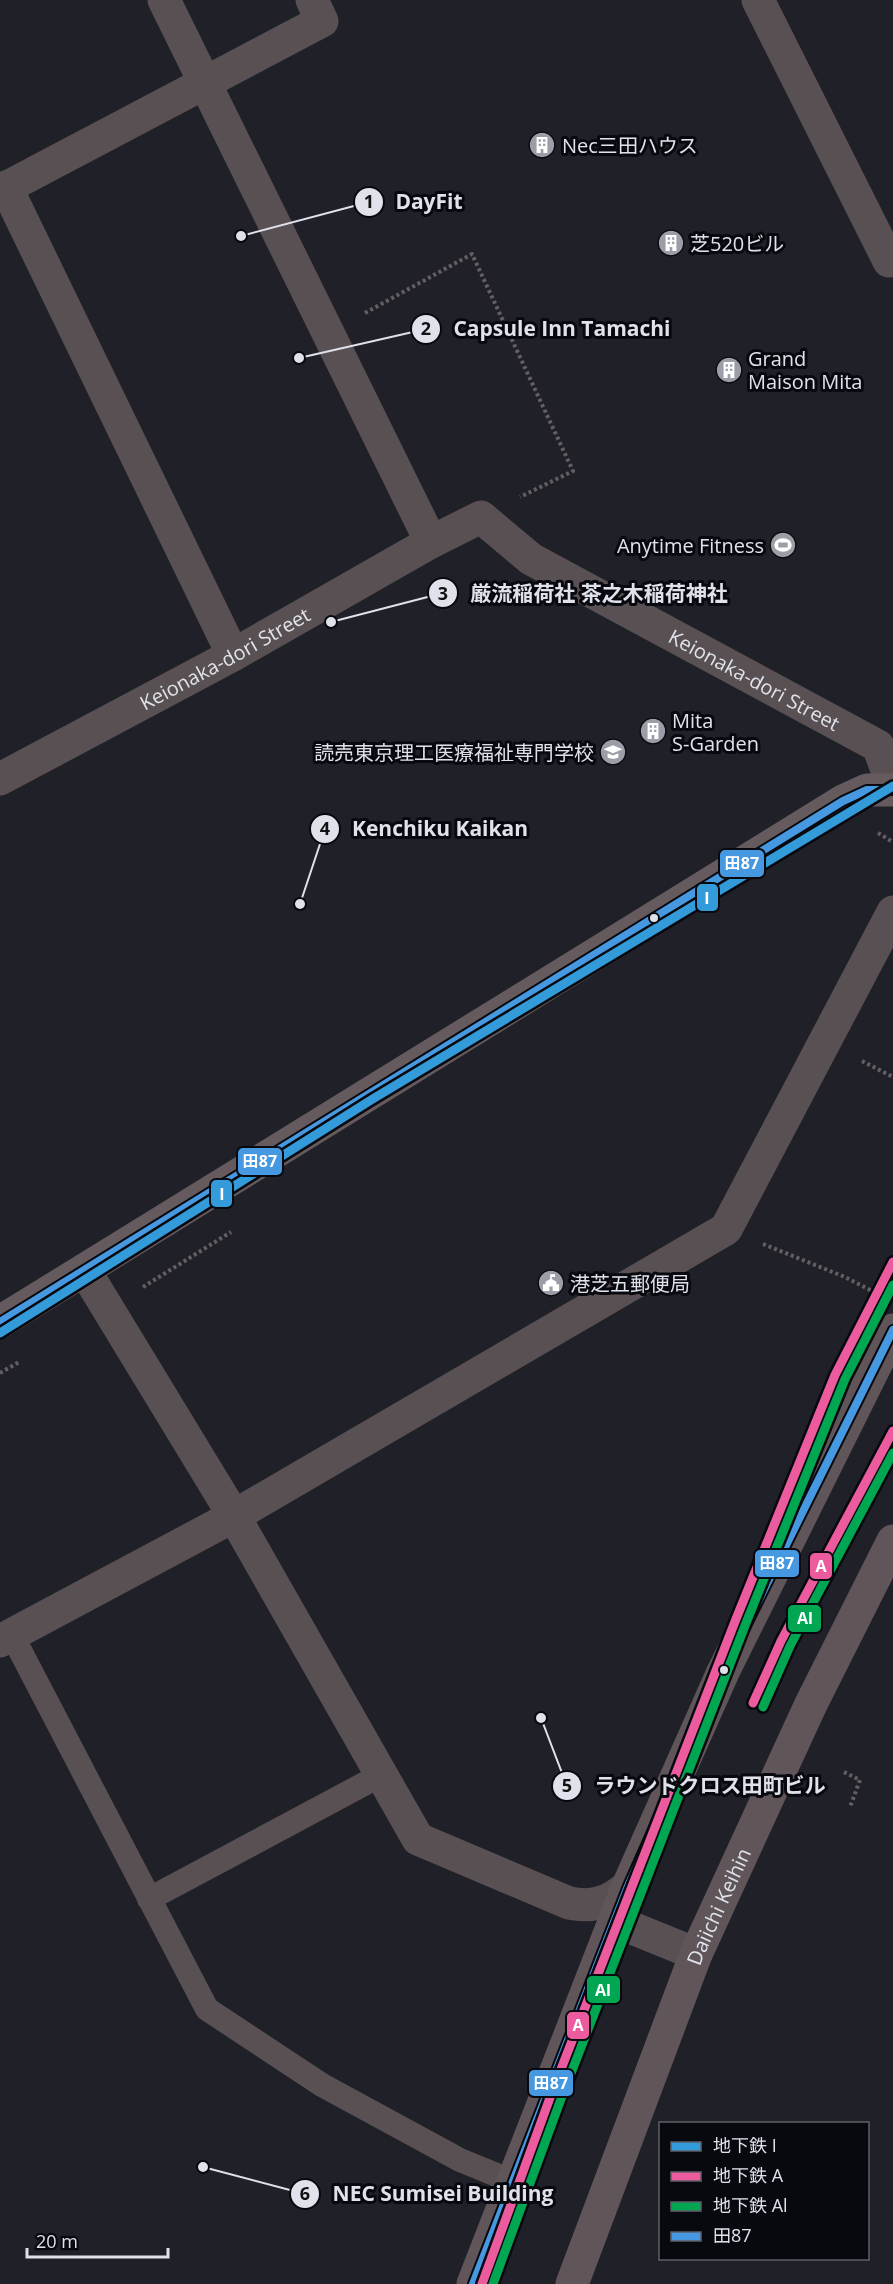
<svg xmlns="http://www.w3.org/2000/svg" width="893" height="2284" viewBox="0 0 893 2284" font-family="'Open Sans','Noto Sans JP',sans-serif">
<style>
.lines{fill:none;stroke-linecap:round;stroke-linejoin:round}
.path{stroke:#645f63;stroke-width:4;stroke-dasharray:3 3;stroke-linecap:butt}
.lane{stroke:#585052;stroke-width:24}
.street{stroke:#585052;stroke-width:33}
.secondary{stroke:#655a5d;stroke-width:33}
.highway{stroke:#60565a;stroke-width:33}
.bus-1-casing{stroke:#08090f;stroke-width:12}
.bus-1{stroke:#4699e1;stroke-width:8}
.metro-1-casing{stroke:#08090f;stroke-width:14}
.metro-2-casing{stroke:#08090f;stroke-width:14}
.metro-3-casing{stroke:#08090f;stroke-width:14}
.metro-1{stroke:#339bda;stroke-width:9}
.metro-2{stroke:#ed5b9f;stroke-width:9}
.metro-3{stroke:#00a651;stroke-width:9}
.bus-dot{fill:#dfe1eb;stroke:#08090f;stroke-width:2}
.labels{text-anchor:middle;dominant-baseline:central;stroke-width:6;stroke-linejoin:round;paint-order:stroke}
.poi-label{font-size:20px;fill:#dfe1eb;stroke:#08090f;text-anchor:start}
.street-label{font-size:20px;fill:#dfe1eb;stroke:#08090f}
.leader{fill:none;stroke:#dfe1eb;stroke-width:2}
.callout-dot{fill:#dfe1eb;stroke:#08090f;stroke-width:2}
.mark-label{font-size:18px;text-anchor:middle;font-weight:bold;fill:#111}
.callout-label{font-size:21px;text-anchor:middle;font-weight:bold;fill:#dfe1eb;stroke:#08090f;stroke-width:6;stroke-linejoin:round;paint-order:stroke}
.line-badge{stroke:#08090f;stroke-width:2}
.badge-label{font-size:16px;text-anchor:middle;font-weight:bold;fill:#fff}
</style>
<rect width="100%" height="100%" fill="#202128"/>
<g class="lines">
<path class="path" d="M365,313L472,254L573,471L520,497
M878,833L893,842
M862,1061L893,1077
M763,1244L845,1277L874,1292
M143,1287L231,1232
M0,1373L19,1362
M844,1772L860,1780L850,1807"/>
<path class="lane" d="M12,1635L207,2009L322,2085L460,2160L511,2181
M149,1899L381,1775"/>
<g class="street">
<path d="M164,0L431,542"/>
<path d="M758,0L889,261L893,260"/>
<path d="M6,187L233,655"/>
<path d="M0,191L322,21L312,0"/>
<path id="s1" d="M0,779L233,655L431,542L481,517L531,559L878,746L893,786"/>
<path d="M85,1271L234,1516L418,1839L569,1903C593,1908 610,1902 628,1886"/>
<path d="M0,1641L234,1516L726,1229L893,912"/>
<path d="M615,1921L696,1954"/>
</g>
<path class="secondary" d="M0,1322L843,801L867,790H893"/>
<g class="highway">
<path d="M473,2284L628,1886L723,1672L893,1330"/>
<path id="s2" d="M572,2284L696,1954L811,1704L893,1541"/>
</g>
<g class="bus-1-casing">
<path id="bus-1" d="M0,1322L843,801L867,790H893
M473,2284L628,1886L723,1672L893,1330"/>
</g>
<use href="#bus-1" class="bus-1"/>
<g class="metro-1-casing">
<path id="metro-1" d="M0,1333L371,1100L893,786"/>
</g>
<g class="metro-2-casing">
<path id="metro-2" d="M753,1703L781,1641L893,1431
M482,2284L551,2095L736,1619L835,1375L893,1262"/>
</g>
<g class="metro-3-casing">
<path id="metro-3" d="M763,1707L790,1646L893,1453
M493,2284L561,2099L746,1623L845,1379L893,1285"/>
</g>
<use href="#metro-1" class="metro-1"/>
<use href="#metro-2" class="metro-2"/>
<use href="#metro-3" class="metro-3"/>
</g>
<defs>
<g id="building-disc" transform="scale(1.35)"><circle r="9.5" fill="#9c9ea7" stroke="#08090f"/><path d="M-4-6H4V6H1V3H-1V6H-4ZM-2.5-4.3h1.7v1.8h-1.7ZM.8-4.3h1.7v1.8H.8ZM-2.5-1h1.7V.8h-1.7ZM.8-1h1.7V.8H.8Z" fill="#fff"/></g>
<g id="stadium-disc" transform="scale(1.35)"><circle r="9.5" fill="#9c9ea7" stroke="#08090f"/><path d="M0-5a6.5 5 0 1 0 0 10a6.5 5 0 1 0 0-10ZM-3.5-1.8h7v3.6h-7Z" fill="#fff"/></g>
<g id="school-disc" transform="scale(1.35)"><circle r="9.5" fill="#9c9ea7" stroke="#08090f"/><path d="M0-5L7-2L0 1L-7-2ZM-4 1L0 2.5L4 1V4Q0 6-4 4Z" fill="#fff"/></g>
<g id="civic-disc" transform="scale(1.35)"><circle r="9.5" fill="#9c9ea7" stroke="#08090f"/><path d="M-.6-6.5H3V-4.5H.6V-3L4-1V1h2V6H-6V1h2V-1L-.6-3ZM-1.2 2.5V6h2.4V2.5Z" fill="#fff"/></g>
</defs>
<g fill-rule="evenodd">
<use href="#building-disc" x="542" y="145"/>
<use href="#building-disc" x="671" y="243"/>
<use href="#building-disc" x="729" y="370"/>
<use href="#stadium-disc" x="783" y="545"/>
<use href="#building-disc" x="653" y="731"/>
<use href="#school-disc" x="613" y="752"/>
<use href="#civic-disc" x="551" y="1283"/>
</g>
<g class="bus-dot">
<circle cx="654" cy="918" r="5"/>
<circle cx="724" cy="1670" r="5"/>
</g>
<g class="labels">
<g class="poi-label">
<text x="562" y="145">Nec三田ハウス</text>
<text x="690" y="243">芝520ビル</text>
<text x="748" y="358">Grand<tspan x="748" dy="23">Maison Mita</tspan></text>
<text x="764" y="545" text-anchor="end">Anytime Fitness</text>
<text x="672" y="720">Mita<tspan x="672" dy="23">S-Garden</tspan></text>
<text x="594" y="752" text-anchor="end">読売東京理工医療福祉専門学校</text>
<text x="570" y="1283">港芝五郵便局</text>
</g>
<g class="street-label">
<text stroke="none"><textPath href="#s1" startOffset="255">Keionaka-dori Street</textPath></text>
<text stroke="none"><textPath href="#s1" startOffset="867">Keionaka-dori Street</textPath></text>
<text stroke="none"><textPath href="#s2" startOffset="405">Daiichi Keihin</textPath></text>
</g>
</g>
<path class="leader" d="M241 236L369 202M299 358L426 329M331 622L443 593M300 904L325 829M541 1718L567 1786M203 2167L305 2194"/>
<g class="callout-dot">
<circle cx="241" cy="236" r="6"/>
<circle cx="299" cy="358" r="6"/>
<circle cx="331" cy="622" r="6"/>
<circle cx="300" cy="904" r="6"/>
<circle cx="541" cy="1718" r="6"/>
<circle cx="203" cy="2167" r="6"/>
<circle cx="369" cy="202" r="15"/>
<circle cx="426" cy="329" r="15"/>
<circle cx="443" cy="593" r="15"/>
<circle cx="325" cy="829" r="15"/>
<circle cx="567" cy="1786" r="15"/>
<circle cx="305" cy="2194" r="15"/>
</g>
<g class="mark-label">
<text x="369" y="208">1</text>
<text x="426" y="335">2</text>
<text x="443" y="600">3</text>
<text x="325" y="835">4</text>
<text x="567" y="1792">5</text>
<text x="305" y="2200">6</text>
</g>
<g class="callout-label">
<text x="429" y="209">DayFit</text>
<text x="562" y="336">Capsule Inn Tamachi</text>
<text x="599" y="601">厳流稲荷社 茶之木稲荷神社</text>
<text x="440" y="836">Kenchiku Kaikan</text>
<text x="710" y="1793">ラウンドクロス田町ビル</text>
<text x="443" y="2201">NEC Sumisei Building</text>
</g>
<g class="line-badge">
<rect x="719" y="849" width="46" height="29" rx="6" fill="#4699e1"/>
<rect x="696" y="883" width="23" height="29" rx="6" fill="#339bda"/>
<rect x="237" y="1147" width="46" height="29" rx="6" fill="#4699e1"/>
<rect x="210" y="1179" width="23" height="29" rx="6" fill="#339bda"/>
<rect x="754" y="1549" width="46" height="29" rx="6" fill="#4699e1"/>
<rect x="809" y="1552" width="24" height="28" rx="6" fill="#ed5b9f"/>
<rect x="787" y="1604" width="35" height="29" rx="6" fill="#00a651"/>
<rect x="586" y="1975" width="35" height="29" rx="6" fill="#00a651"/>
<rect x="566" y="2011" width="24" height="29" rx="6" fill="#ed5b9f"/>
<rect x="528" y="2069" width="46" height="28" rx="6" fill="#4699e1"/>
</g>
<g class="badge-label">
<text x="742" y="869">田87</text>
<text x="707" y="904">I</text>
<text x="260" y="1167">田87</text>
<text x="222" y="1200">I</text>
<text x="777" y="1569">田87</text>
<text x="821" y="1572">A</text>
<text x="805" y="1624">Al</text>
<text x="603" y="1996">Al</text>
<text x="578" y="2031">A</text>
<text x="551" y="2089">田87</text>
</g>
<rect x="659" y="2122" width="210" height="138" fill="#08090f" stroke="#5e5f67" stroke-width="1.5"/>
<rect x="671" y="2142" width="30" height="9" fill="#339bda" stroke="#5e5f67" stroke-width="1.5"/>
<text x="713" y="2152" font-size="18" fill="#dfe1eb">地下鉄 I</text>
<rect x="671" y="2172" width="30" height="9" fill="#ed5b9f" stroke="#5e5f67" stroke-width="1.5"/>
<text x="713" y="2182" font-size="18" fill="#dfe1eb">地下鉄 A</text>
<rect x="671" y="2202" width="30" height="9" fill="#00a651" stroke="#5e5f67" stroke-width="1.5"/>
<text x="713" y="2212" font-size="18" fill="#dfe1eb">地下鉄 Al</text>
<rect x="671" y="2232" width="30" height="9" fill="#4699e1" stroke="#5e5f67" stroke-width="1.5"/>
<text x="713" y="2242" font-size="18" fill="#dfe1eb">田87</text>
<path d="M27 2248v9h141v-9" fill="none" stroke="#dfe1eb" stroke-width="3"/>
<text x="36" y="2248" font-size="18" fill="#dfe1eb" stroke="#08090f" stroke-width="4.5" paint-order="stroke">20 m</text>
</svg>
